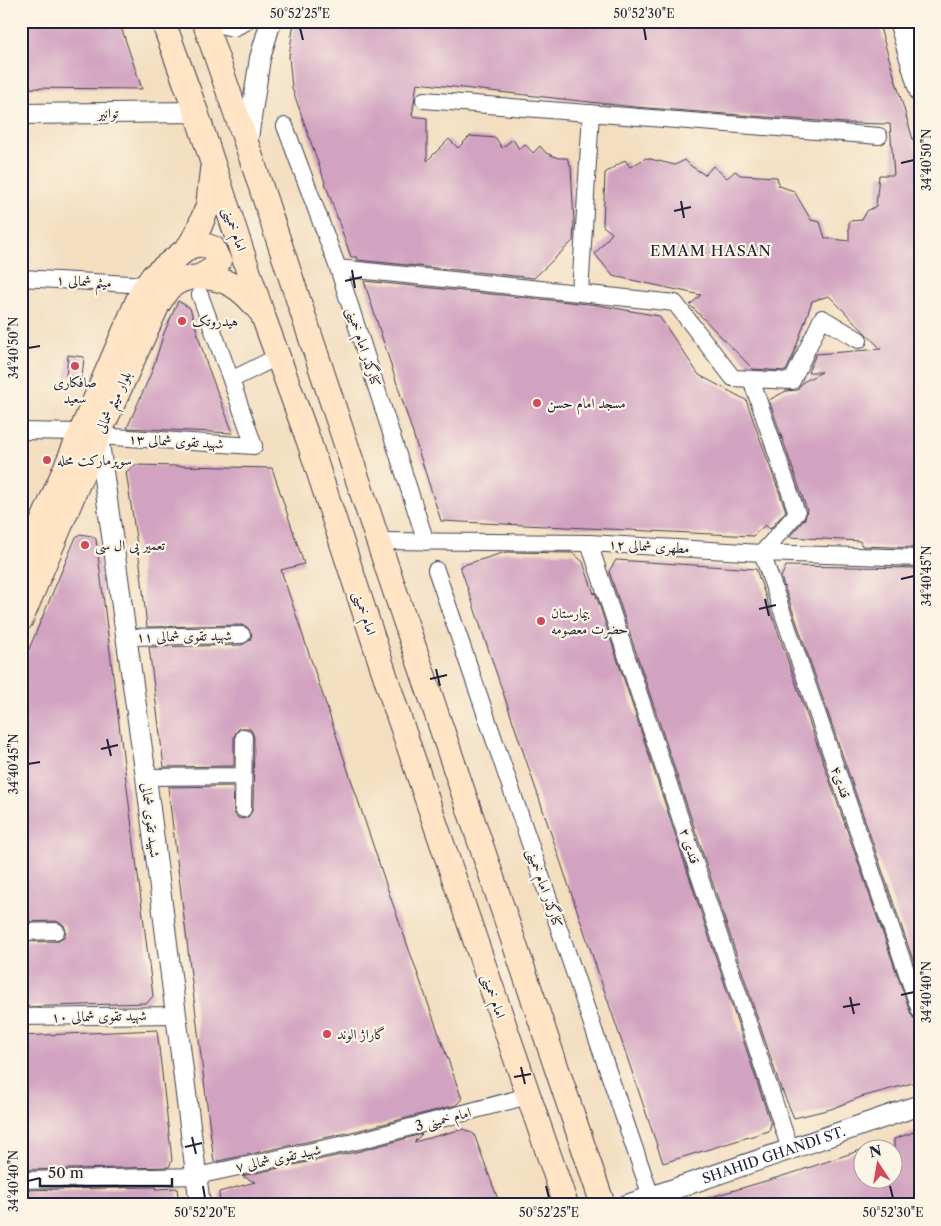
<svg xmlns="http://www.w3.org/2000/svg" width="941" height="1226" viewBox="0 0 941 1226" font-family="'Libre Caslon Text',Amiri,serif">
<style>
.building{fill:#d2a3c0}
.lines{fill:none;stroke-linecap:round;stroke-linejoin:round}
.minor-casing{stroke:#413e4f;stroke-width:18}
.tertiary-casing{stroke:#413e4f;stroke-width:22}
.secondary-casing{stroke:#413e4f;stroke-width:26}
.minor{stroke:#fff;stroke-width:16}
.tertiary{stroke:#fff;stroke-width:20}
.secondary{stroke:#ffe4c6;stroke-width:24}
.ticks{fill:none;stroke:#22223b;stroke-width:2}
.poi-dot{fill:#d1495b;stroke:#fcf5e5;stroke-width:2}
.labels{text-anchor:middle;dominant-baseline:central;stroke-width:4.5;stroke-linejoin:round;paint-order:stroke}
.street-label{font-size:14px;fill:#22223b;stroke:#fcf5e5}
.poi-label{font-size:14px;fill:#22223b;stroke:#fcf5e5;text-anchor:start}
.neighbourhood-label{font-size:15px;letter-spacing:1px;fill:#22223b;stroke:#fcf5e5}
.neatline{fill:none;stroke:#22223b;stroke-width:2}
.ticks-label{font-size:12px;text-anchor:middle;fill:#22223b}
</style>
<rect width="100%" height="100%" fill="#fcf5e5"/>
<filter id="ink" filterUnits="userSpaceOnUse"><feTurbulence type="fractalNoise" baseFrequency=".02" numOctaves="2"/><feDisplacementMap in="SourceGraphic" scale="10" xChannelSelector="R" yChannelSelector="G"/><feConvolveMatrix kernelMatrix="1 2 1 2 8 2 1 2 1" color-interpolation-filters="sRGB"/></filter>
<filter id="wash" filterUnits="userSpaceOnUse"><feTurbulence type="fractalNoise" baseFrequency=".0096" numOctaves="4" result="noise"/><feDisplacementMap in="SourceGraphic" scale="20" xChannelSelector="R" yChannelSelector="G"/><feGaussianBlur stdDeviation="1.12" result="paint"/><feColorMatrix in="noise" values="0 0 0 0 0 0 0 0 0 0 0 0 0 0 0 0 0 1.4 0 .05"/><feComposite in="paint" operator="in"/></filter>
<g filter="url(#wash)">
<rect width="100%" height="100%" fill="#f3dec0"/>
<g id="blocks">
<path class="building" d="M21,21H119L142,89L21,88Z
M294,21H878L920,163V548L862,546L860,541L789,537L805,519L807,510L769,400L786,391L797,390L803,382L822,372H808L816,354L881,349L829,296L812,301L793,356L786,371L753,369L690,305L701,295L613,276L595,254L612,233L603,226L605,173L625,160L630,167L646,158L675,165L685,160L691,166L705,175L713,166L727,178L735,171L740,175L777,177L779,186L794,191L811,220L820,222L825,238L849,241V221L862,220L867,211L876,206L879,175H894L890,124L845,123L635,107L417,83L412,116L427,118V161L449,139L458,148L470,136L496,138L502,148L513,139L519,149L525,144L533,153L540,146L546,153L558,158H567L571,167L574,222L573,241L534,278L358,260L357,257H351L292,88L289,56Z
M364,281L598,305L659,316L699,375L746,400L786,511L770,529L765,525L753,536L441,521Z
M178,301L190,308L206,362L233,433L127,428L152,371L164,333Z
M68,355L84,357L82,378L66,376Z
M135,465L272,468L304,564L281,570L390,896L462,1099L456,1105L356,1131L214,1162L168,787L233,786L234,813L238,818L243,819L248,817L253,809L254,737L252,732L249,728H240L236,732L234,737V766L164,767L149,647L242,645L250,640L252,634L247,627L242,625L147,627L140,564L126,472Z
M80,534L92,536L96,539L153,996L147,1003L21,1007V942L57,941L65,936L66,931L64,925L56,921L21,922V668L76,537Z
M506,552L573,553L583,562L594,594L595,592L771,1124L769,1131L663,1163L460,566Z
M616,560L756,569L911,1014L914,1019L920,1021V1081L861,1097L831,1109L794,1118L782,1090V1092L609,571Z
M786,566L920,568V980L781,577Z
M157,1030L172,1160L169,1167L21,1170V1036Z
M463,1129L474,1134L500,1205H220L219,1192L255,1182L242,1176L360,1151L422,1134L414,1142Z
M920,1130V1205H699L698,1201L796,1172L864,1149V1178H894V1139Z
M156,1187L155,1189L177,1188L179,1205H21V1190Z"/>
</g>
</g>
<g filter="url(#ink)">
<use href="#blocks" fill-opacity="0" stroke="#413e4f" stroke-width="1"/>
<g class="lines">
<g class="minor-casing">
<path id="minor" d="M424,100L879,136
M285,126L338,268L426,542
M338,268L675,303L733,378L792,381L822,318L859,340
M21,278L148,285
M580,293L591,113
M200,295L231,380
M751,379L797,513L762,553L920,1011
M21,431L81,432
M98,436L254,446L231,380L279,356
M378,541L589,543L762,553L920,558
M589,543L790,1149
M436,570L654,1205
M126,637L242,635
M146,777L243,776
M243,809L244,737
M21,932L56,931
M21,1017L176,1015
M21,1180L197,1176L358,1141L528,1096"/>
</g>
<g class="tertiary-casing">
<g id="tertiary">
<path d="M213,21L233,26L244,21"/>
<path d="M899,21L920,93"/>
<path d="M21,114L196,112"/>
<path d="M247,145L260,58L271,21"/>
<path d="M98,436L146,777L200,1205"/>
<path id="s1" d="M627,1205L920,1105"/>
</g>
</g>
<g class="secondary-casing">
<path id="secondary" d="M163,21L196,112L262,313L309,442L396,709L566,1205
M204,21L247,145L378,541L603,1205
M188,247L201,244L213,248L219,261L215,268L201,276
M21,571L141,293L153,276L188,248L197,233L208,206L212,170
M21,619L98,436L158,304C162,299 165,292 169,288C186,273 212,275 232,285C243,291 252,301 260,311"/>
</g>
<use href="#minor" class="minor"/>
<use href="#tertiary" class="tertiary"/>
<use href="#secondary" class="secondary"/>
</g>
</g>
<path class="ticks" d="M300,28L303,40M644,28L646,40M901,163L914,160M681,201L684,218M674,211L691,207M352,270L355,288M345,281L362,277M28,348L40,346M901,579L914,576M765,599L769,616M759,609L776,605M436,669L440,686M430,679L447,675M107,739L111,756M101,749L118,745M28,764L40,762M901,995L914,992M850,997L854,1014M843,1007L860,1004M521,1067L525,1084M514,1077L531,1074M192,1137L196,1154M185,1147L202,1143M28,1181L40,1178M203,1186L205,1198M546,1186L549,1198M890,1186L893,1198"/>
<g class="poi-dot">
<circle cx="182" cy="321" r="5"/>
<circle cx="75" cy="366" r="5"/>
<circle cx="537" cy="403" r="5"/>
<circle cx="47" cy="460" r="5"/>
<circle cx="85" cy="545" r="5"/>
<circle cx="541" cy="621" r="5"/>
<circle cx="327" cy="1034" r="5"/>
</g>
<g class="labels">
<g class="street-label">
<text transform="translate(108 113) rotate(-1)">توانیر</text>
<text transform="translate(235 229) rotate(71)">امام خمینی</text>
<text transform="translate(84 281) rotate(3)">میثم شمالی ۱</text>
<text transform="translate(364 347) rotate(72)">کنارگذر امام خمینی</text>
<text transform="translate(113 402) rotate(-65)">بلوار میثم شمالی</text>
<text transform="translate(176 441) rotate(3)">شهید تقوی شمالی ۱۳</text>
<text transform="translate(649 546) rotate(3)">مطهری شمالی ۱۲</text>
<text transform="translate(365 613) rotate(72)">امام خمینی</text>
<text transform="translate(184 636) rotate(-1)">شهید تقوی شمالی ۱۱</text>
<text transform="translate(841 782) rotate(71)">قندی۴</text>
<text transform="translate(151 820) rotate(83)">شهید تقوی شمالی</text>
<text transform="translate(690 846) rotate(72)">قندی ۲</text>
<text transform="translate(545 888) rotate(71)">کنارگذر امام خمینی</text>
<text transform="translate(494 996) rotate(71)">امام خمینی</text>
<text transform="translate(99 1016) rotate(-1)">شهید تقوی شمالی ۱۰</text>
<text transform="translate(443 1119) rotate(-15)">امام خمینی 3</text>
<text stroke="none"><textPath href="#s1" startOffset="155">SHAHID GHANDI ST.</textPath></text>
<text transform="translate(278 1158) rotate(-12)">شهید تقوی شمالی ۷</text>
</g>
<g class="poi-label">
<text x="192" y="321">هیدروتک</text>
<text x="75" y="382" text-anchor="middle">صافکاری<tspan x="75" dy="16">سعید</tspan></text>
<text x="547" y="403">مسجد امام حسن</text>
<text x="57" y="460">سوپرمارکت محله</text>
<text x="95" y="545">تعمیر پی ال سی</text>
<text x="551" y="613">بیمارستان<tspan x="551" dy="16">حضرت معصومه</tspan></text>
<text x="337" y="1034">گاراژ الوند</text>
</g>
<g class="neighbourhood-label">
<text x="711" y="250">EMAM HASAN</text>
</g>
</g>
<rect width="941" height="1226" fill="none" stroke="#fcf5e5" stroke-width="55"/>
<g transform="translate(878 1164) rotate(348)"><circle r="24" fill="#fcf5e5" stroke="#a5a1a1"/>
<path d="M0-4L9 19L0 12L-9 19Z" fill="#d1495b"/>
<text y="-8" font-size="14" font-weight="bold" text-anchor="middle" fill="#22223b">N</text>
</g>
<path d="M40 1178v8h132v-8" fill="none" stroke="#22223b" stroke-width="2.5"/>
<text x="48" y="1178" font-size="15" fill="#22223b" stroke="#fcf5e5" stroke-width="4" paint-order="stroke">50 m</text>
<rect x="28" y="28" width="886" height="1170" class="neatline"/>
<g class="ticks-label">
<text x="300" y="18">50°52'25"E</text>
<text x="644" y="18">50°52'30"E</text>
<text transform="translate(927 160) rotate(-90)" y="4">34°40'50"N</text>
<text transform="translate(14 348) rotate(-90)" y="4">34°40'50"N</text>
<text transform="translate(927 576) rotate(-90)" y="4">34°40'45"N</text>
<text transform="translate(14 764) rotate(-90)" y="4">34°40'45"N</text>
<text transform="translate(927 992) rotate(-90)" y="4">34°40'40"N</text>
<text transform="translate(14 1181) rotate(-90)" y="4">34°40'40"N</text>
<text x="205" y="1217">50°52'20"E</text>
<text x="549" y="1217">50°52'25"E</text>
<text x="893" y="1217">50°52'30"E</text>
</g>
</svg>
